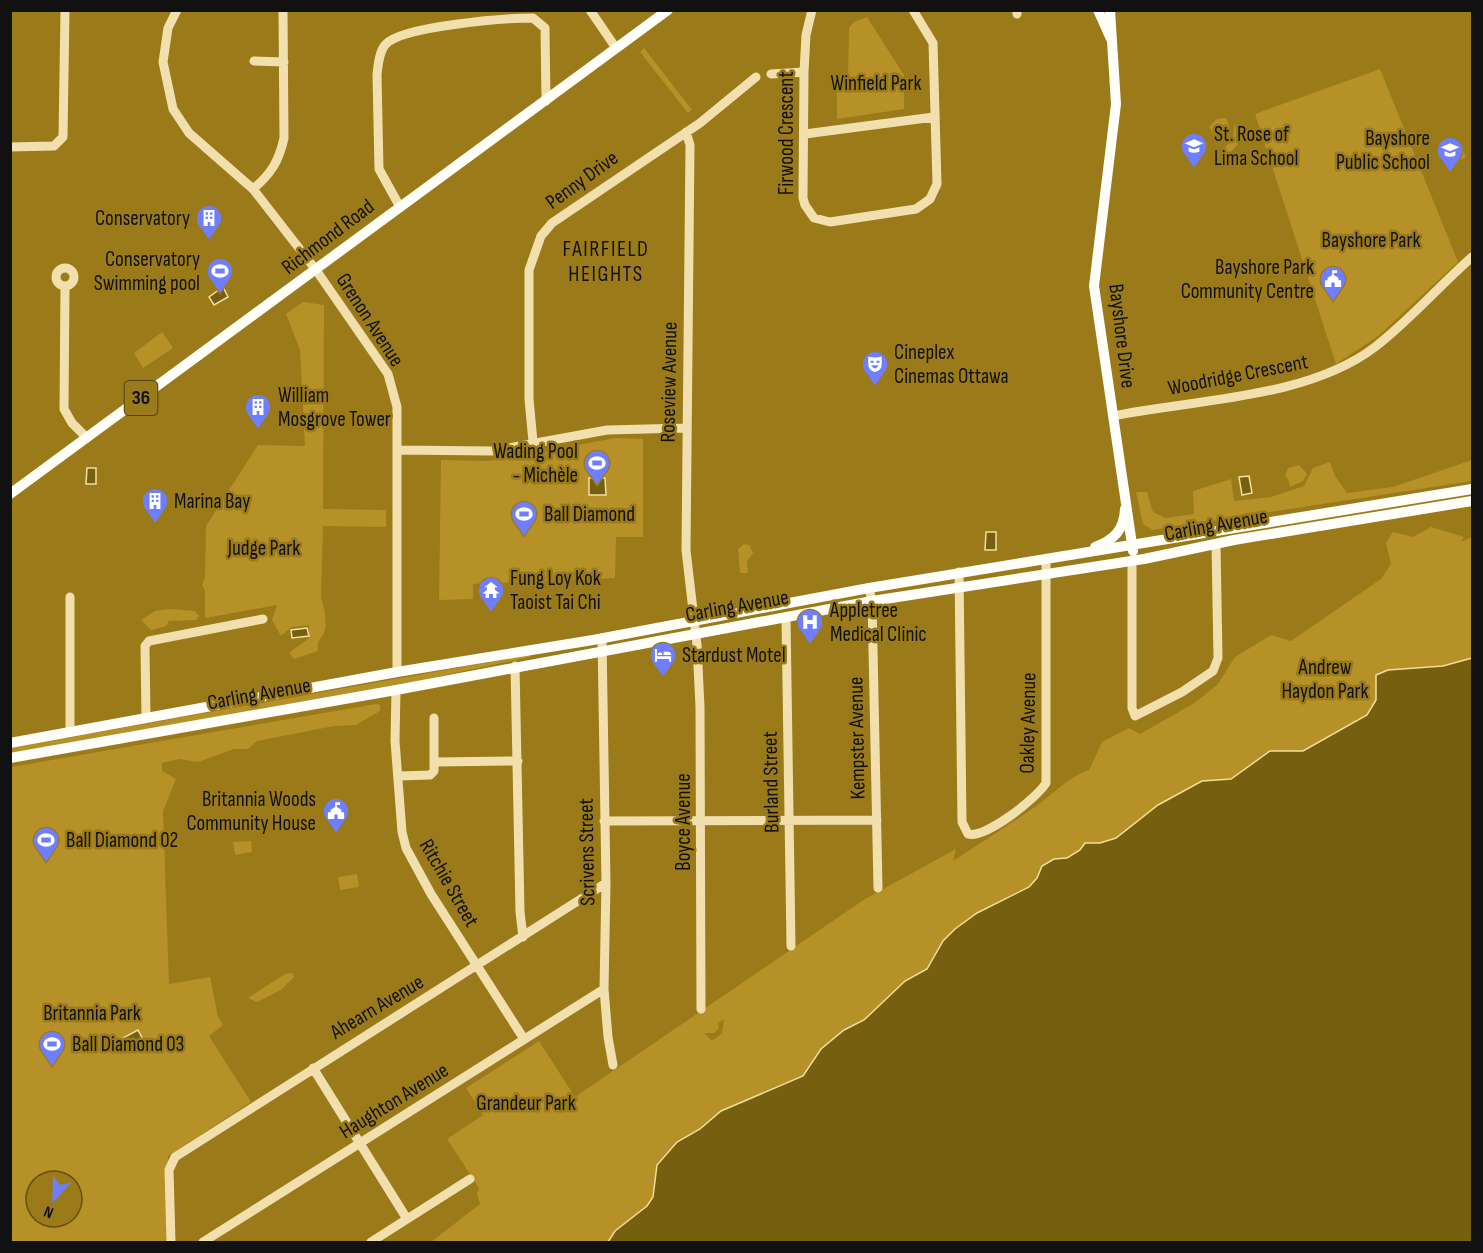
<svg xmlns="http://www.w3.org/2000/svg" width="1483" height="1253" viewBox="0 0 1483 1253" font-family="'Sofia Sans Condensed',sans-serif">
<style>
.green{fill:#b69128;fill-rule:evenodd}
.water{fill:#775f10;stroke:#f3dda1;stroke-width:1.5}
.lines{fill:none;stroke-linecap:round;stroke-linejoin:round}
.minor{stroke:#f1e0ae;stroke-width:9}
.major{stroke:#fffef9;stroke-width:10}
.labels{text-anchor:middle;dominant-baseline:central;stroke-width:5;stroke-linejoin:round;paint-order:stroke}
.shield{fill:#9a7a19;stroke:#3a3013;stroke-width:1.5}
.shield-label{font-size:20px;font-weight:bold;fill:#111}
.park-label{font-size:21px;fill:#111;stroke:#9a7a19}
.street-label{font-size:21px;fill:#111;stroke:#9a7a19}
.poi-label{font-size:21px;fill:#111;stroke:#9a7a19;text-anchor:start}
.neighbourhood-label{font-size:22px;letter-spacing:1.5px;fill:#111;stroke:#9a7a19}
</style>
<rect width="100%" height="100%" fill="#9a7a19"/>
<path class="green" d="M867,17L904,75V109L837,119V89L848,79L849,28L854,22Z
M644,48L692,110L688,113L640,52Z
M1380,69L1458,262L1377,337L1336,364L1255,114Z
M1226,118L1231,130L1215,138L1209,127L1217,119Z
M1234,125L1238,126L1241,141L1229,154L1224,153L1223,149L1233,139Z
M1460,142L1466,157L1457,161L1450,146Z
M303,302L324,305L323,509L386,510V527L323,526L321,598C324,605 328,625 324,633C320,640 317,641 318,651L294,659L289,653L309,638V625L291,627L281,636L272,620L277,605L205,618V590L202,585L205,578L206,526L258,445L305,446L300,350L286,314Z
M162,332L173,348L143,368L134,353Z
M616,438L643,439V537H616L615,578L473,584V599L439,600L441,460L489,461Z
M1472,460V481L1153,530L1143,524L1136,492H1147L1153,512L1166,518L1194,514L1193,491L1231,479L1234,501L1271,497L1304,486L1313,468L1330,462L1335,476L1347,493L1393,487Z
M1299,465L1307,474L1303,481L1290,487L1288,479L1285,476L1288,468Z
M1431,527L1464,537L1461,542L1472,537V658L1443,666L1388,670L1376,676V700L1367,715L1303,751H1270L1231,779L1202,781L1116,838L1100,843H1085L1080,850L1067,858L1054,859L1042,866L1037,878L1029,887L977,913L955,929L943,941L927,969L905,981L864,1020L844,1030L821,1049L803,1076L721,1111L700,1129L677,1142L657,1165L654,1197L647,1206L615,1231L608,1242H431L480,1204L477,1194L479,1188L447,1139L483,1115L466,1088L539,1041L575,1097L865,899L956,849L953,861C982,842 1011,824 1039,804C1058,790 1067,778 1089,770L1102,742L1129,728L1140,734L1196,702L1218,684L1235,657L1271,635L1291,641L1381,579L1391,564L1386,543L1393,532L1413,537ZM724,1019L722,1033L712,1041L704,1033H714L719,1028L718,1023Z
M744,544L749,545L753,553L747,561L748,573H740L738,549Z
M170,609L195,611L199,616L196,620L169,621L166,626L151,630L141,620L155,611Z
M529,655L530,657L417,681L11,753V748Z
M376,704L380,705V711L356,725L334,726L257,741L248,749H234L198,762L179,759L162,763V771L176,779L163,811L169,984L210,977L218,1017L223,1025L209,1036L251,1102L168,1156L170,1242H11V767ZM36,1181H72V1217H36Z
M251,841L252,852L235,855L233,842Z
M357,874L359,887L340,890L338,877Z
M285,974L292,973L294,977L281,990L257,1002L248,998Z"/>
<path class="water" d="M223,287L228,297L214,305L209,297Z
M87,468H96V484H86Z
M1249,476L1252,493L1242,495L1239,477Z
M589,478H605L606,495H589Z
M986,532H996V550H985Z
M307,628L309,636L292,638L291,630Z
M1472,658V1242H608L615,1231L647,1206L653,1197L657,1165L677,1142L700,1129L721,1111L803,1076L821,1049L844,1030L864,1020L905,981L927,969L943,941L955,929L977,913L1029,887L1037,878L1042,866L1054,859L1067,858L1080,850L1085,843H1100L1116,838L1158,805L1202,781L1231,779L1270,751H1303L1367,715L1376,700V675L1388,670L1443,666Z
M138,1030L144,1042L126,1050L121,1039Z"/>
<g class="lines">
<path class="minor" d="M177,10L168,28L163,62L173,109L189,133L253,189L316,270L388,374L397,407V672
M590,10L616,48
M812,10L806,35L804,72L803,198L805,205L814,218L830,222L916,209L930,199L937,184L933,43L913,10
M1017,10V14
M254,61L284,62
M771,74L804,72
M686,132L690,145L686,550L697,645L700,707L701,1009
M805,134L934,117
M10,147L54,146L63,137L65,10
M253,189C271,174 279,161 284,138L283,10
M400,207L379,169L377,75C378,65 379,51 386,44C403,26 506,18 533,18L545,28L546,101
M56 277a9 9 0 1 1 18 0a9 9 0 1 1-18 0Z
M65,286L64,409L72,423L87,438
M1113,416C1195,399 1307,399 1375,347C1410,320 1439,286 1472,257
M533,442L529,399V270L541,236L552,223L700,123L756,77
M398,450L492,451L607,430L686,428
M1132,560V708L1135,716L1182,692L1213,671L1218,658L1216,544
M959,572L962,822L968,834C985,839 1037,798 1046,783V560
M869,588L872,601L878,888
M786,617L791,946
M602,638L606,883L604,989L608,1037L613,1065
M515,666L520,912L523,937
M396,690L395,741L402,832L406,848L431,894L524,1039
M146,718L145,646L149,641L263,619
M70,732V597
M436,762L518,761
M398,776L430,775L434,771V718
M604,821L877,820
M313,1068L407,1219
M171,1242L169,1170L175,1157L606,883
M203,1242L604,989
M371,1242L470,1179"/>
<path class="major" d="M1098,10L1111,39
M1110,10L1116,104L1094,286L1133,551
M10,494L668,10
M1095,547C1114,540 1124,530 1125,509
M10,743L397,672L593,640L869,588L1472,489
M10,758L396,690L872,601L1144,559L1234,540L1472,501"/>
</g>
<defs>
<g id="school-pin" transform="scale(1.35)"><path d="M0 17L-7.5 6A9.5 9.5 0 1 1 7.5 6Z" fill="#6f7dff" stroke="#9a7a19"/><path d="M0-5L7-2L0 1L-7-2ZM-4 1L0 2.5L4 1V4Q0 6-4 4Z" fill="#fff"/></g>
<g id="building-pin" transform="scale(1.35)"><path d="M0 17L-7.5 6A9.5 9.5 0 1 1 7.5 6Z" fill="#6f7dff" stroke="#9a7a19"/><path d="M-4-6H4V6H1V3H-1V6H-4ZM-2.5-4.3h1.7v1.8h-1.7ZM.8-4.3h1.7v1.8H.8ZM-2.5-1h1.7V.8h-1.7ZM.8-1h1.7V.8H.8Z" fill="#fff"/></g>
<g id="stadium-pin" transform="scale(1.35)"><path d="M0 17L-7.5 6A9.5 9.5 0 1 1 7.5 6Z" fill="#6f7dff" stroke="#9a7a19"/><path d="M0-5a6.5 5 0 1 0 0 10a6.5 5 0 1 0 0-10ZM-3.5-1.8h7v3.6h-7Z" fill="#fff"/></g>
<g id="civic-pin" transform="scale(1.35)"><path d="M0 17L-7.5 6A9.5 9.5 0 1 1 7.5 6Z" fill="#6f7dff" stroke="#9a7a19"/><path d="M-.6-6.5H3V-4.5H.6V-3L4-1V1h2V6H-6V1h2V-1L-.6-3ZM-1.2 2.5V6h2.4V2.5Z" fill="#fff"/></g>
<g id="theatre-pin" transform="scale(1.35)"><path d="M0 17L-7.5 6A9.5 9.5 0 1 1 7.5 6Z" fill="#6f7dff" stroke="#9a7a19"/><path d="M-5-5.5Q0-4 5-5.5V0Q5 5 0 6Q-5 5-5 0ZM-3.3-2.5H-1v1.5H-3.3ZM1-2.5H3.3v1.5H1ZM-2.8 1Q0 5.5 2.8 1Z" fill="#fff"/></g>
<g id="temple-pin" transform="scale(1.35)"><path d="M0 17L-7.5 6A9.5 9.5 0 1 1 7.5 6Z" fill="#6f7dff" stroke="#9a7a19"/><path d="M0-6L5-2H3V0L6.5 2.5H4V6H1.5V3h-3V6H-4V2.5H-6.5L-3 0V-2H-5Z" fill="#fff"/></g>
<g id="hospital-pin" transform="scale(1.35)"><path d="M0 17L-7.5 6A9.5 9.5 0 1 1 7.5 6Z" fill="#6f7dff" stroke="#9a7a19"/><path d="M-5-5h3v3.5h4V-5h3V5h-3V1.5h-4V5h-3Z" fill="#fff"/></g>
<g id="hotel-pin" transform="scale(1.35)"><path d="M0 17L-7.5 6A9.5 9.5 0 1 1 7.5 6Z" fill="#6f7dff" stroke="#9a7a19"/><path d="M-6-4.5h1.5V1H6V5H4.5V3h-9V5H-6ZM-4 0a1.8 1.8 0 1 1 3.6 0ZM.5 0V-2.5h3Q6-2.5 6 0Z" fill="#fff"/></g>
</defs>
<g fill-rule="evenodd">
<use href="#school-pin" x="1194" y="146"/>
<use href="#school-pin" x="1450" y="150"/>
<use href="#building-pin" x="209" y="218"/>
<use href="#stadium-pin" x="220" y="271"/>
<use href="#civic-pin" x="1333" y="279"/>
<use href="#theatre-pin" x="875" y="364"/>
<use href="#building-pin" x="258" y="407"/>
<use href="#stadium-pin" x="597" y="463"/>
<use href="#building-pin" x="155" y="501"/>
<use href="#stadium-pin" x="524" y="514"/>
<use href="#temple-pin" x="491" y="590"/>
<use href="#hospital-pin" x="810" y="622"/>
<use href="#hotel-pin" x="663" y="655"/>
<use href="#civic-pin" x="336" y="811"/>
<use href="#stadium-pin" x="46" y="840"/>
<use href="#stadium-pin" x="52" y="1044"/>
</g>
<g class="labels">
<rect class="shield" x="124.5" y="381" width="33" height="34" rx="4.5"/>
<g class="shield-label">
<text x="141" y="398">36</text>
</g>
<g class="park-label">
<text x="876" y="83">Winfield Park</text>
<text x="1371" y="240">Bayshore Park</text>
<text x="264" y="548">Judge Park</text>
<text x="1325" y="667">Andrew<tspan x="1325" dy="24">Haydon Park</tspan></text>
<text x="92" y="1013">Britannia Park</text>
<text x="526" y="1103">Grandeur Park</text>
</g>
<g class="street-label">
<text transform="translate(786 133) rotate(-90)">Firwood Crescent</text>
<text transform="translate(582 180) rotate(-36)">Penny Drive</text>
<text transform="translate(328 237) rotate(-37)">Richmond Road</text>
<text transform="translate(370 320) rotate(57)">Grenon Avenue</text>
<text transform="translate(1122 336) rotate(83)">Bayshore Drive</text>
<text transform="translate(1238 375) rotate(-11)">Woodridge Crescent</text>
<text transform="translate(669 382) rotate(-89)">Roseview Avenue</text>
<text transform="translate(1216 525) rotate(-10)">Carling Avenue</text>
<text transform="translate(737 606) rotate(-10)">Carling Avenue</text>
<text transform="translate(259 694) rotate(-10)">Carling Avenue</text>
<text transform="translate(1028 723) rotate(-89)">Oakley Avenue</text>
<text transform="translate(857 738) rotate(-91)">Kempster Avenue</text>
<text transform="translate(771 782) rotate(-91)">Burland Street</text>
<text transform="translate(683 822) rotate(-90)">Boyce Avenue</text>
<text transform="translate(587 852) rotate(-91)">Scrivens Street</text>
<text transform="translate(449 883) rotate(60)">Ritchie Street</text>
<text transform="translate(377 1007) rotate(-31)">Ahearn Avenue</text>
<text transform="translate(394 1101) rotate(-32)">Haughton Avenue</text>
</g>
<g class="poi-label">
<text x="1214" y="134">St. Rose of<tspan x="1214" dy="24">Lima School</tspan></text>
<text x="1430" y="138" text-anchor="end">Bayshore<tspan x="1430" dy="24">Public School</tspan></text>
<text x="190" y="218" text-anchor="end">Conservatory</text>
<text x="200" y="259" text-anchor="end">Conservatory<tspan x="200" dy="24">Swimming pool</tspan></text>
<text x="1314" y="267" text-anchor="end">Bayshore Park<tspan x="1314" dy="24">Community Centre</tspan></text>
<text x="894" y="352">Cineplex<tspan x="894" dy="24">Cinemas Ottawa</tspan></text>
<text x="278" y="395">William<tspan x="278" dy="24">Mosgrove Tower</tspan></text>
<text x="578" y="451" text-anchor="end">Wading Pool<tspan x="578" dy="24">- Michèle</tspan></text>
<text x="174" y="501">Marina Bay</text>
<text x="544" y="514">Ball Diamond</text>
<text x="510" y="578">Fung Loy Kok<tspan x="510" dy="24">Taoist Tai Chi</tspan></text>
<text x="830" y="610">Appletree<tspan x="830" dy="24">Medical Clinic</tspan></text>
<text x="682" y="655">Stardust Motel</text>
<text x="316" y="799" text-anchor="end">Britannia Woods<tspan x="316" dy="24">Community House</tspan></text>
<text x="66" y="840">Ball Diamond 02</text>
<text x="72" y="1044">Ball Diamond 03</text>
</g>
<g class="neighbourhood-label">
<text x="606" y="249">FAIRFIELD<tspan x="606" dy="25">HEIGHTS</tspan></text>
</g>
</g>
<rect width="1483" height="1253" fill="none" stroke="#111111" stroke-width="24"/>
<g transform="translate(54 1199) rotate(202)"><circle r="28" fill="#9a7a19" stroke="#635016" stroke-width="1.5"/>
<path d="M0-4.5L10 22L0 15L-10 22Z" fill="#6f7dff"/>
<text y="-9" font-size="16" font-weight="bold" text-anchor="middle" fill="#111111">N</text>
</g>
</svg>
